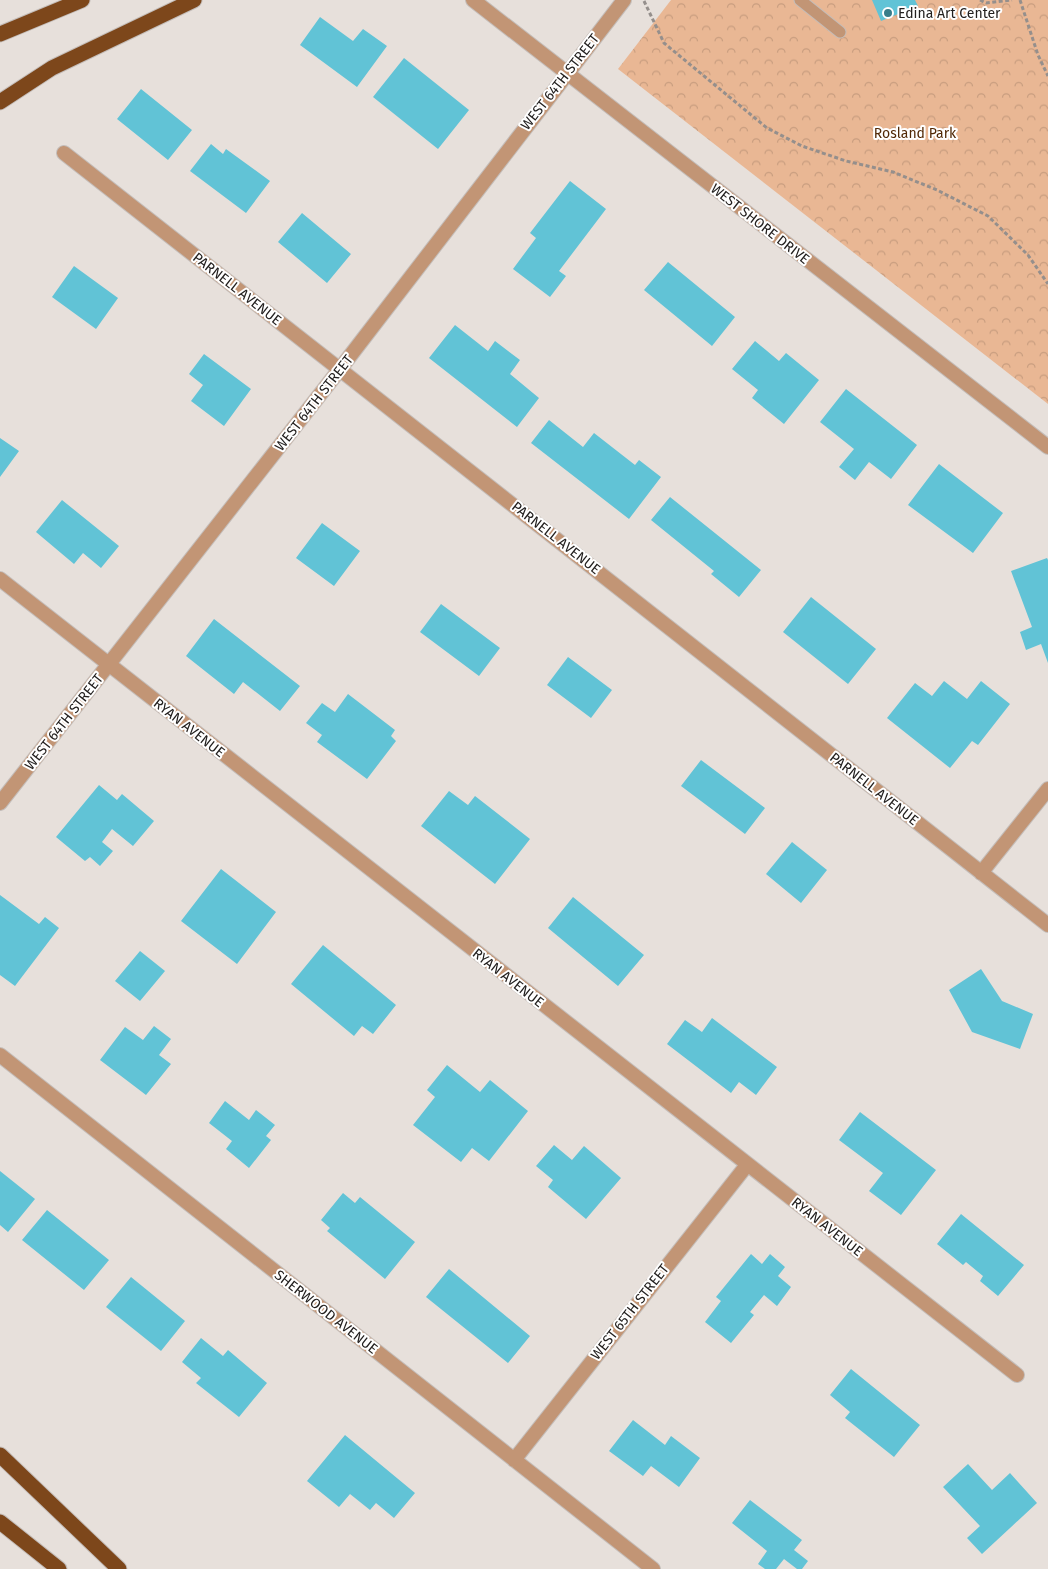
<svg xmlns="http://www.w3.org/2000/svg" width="1048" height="1569" viewBox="0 0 1048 1569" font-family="'Fira Sans',sans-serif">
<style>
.park{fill:url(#park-crowns)}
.building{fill:#61c3d6}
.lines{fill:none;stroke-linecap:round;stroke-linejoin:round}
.service-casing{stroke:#c4bdb9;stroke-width:13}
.minor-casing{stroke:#c4bdb9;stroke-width:16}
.motorway-casing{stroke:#c4bdb9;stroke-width:17}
.path{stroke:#958f8c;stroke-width:3;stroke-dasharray:4 2.5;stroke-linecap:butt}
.service{stroke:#c29575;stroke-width:11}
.minor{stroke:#c29575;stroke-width:14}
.motorway{stroke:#7d471b;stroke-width:15}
.poi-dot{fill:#387d8a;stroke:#fff;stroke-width:2}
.labels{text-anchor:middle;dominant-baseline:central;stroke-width:4;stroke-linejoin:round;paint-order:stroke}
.poi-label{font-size:14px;fill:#23201f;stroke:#fff;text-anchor:start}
.street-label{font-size:14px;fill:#23201f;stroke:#fff}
.park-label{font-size:14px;fill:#512805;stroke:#fff}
</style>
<defs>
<pattern id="park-crowns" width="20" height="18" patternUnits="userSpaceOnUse" patternTransform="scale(1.25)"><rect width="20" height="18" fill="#e9b794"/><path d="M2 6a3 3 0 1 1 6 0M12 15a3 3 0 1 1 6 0" fill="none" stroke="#c89d7f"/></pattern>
</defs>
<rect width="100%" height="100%" fill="#e7e0db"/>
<path class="park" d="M671,0H1048V404L618,69Z"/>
<path class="building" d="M872,0H915L918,6L881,21Z
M320,17L353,41L363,29L387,46L357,87L300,45Z
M404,58L469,110L438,149L373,97Z
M141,89L192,130L168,160L117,119Z
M211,144L223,154L226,149L270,181L246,213L190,171Z
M570,181L606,209L559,271L566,276L550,297L513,269L536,238L530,233Z
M302,213L351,254L327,283L278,242Z
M668,262L735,317L712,346L644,290Z
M74,266L118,298L96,329L52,297Z
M455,325L488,351L495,341L520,360L510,374L539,398L517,427L429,358Z
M755,341L779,361L786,353L819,380L784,424L752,398L758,390L732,369Z
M204,354L251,389L224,426L191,401L203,385L189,374Z
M846,389L917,445L891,479L869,462L855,480L839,467L854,449L820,422Z
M549,420L583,447L594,433L635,465L639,460L661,477L629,519L531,443Z
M0,438L19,451L0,477Z
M939,464L1003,513L973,553L908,505Z
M670,497L761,570L739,597L711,574L714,571L651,520Z
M62,500L119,546L101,568L83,553L74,564L36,532Z
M322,523L360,551L334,586L296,558Z
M1047,558L1048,560V663L1041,644L1026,650L1020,632L1032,627L1011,571Z
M811,597L876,649L848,684L783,632Z
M441,604L500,648L479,676L420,632Z
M214,619L300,686L280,711L243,682L234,694L186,656Z
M568,657L612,690L591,718L547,685Z
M944,681L967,699L981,681L1010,704L978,745L972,741L950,768L887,718L915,683L932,696Z
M348,694L395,730L391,736L396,741L367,779L317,742L322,735L306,723L322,703L335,712Z
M701,760L765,808L745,834L681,786Z
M99,785L117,800L122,794L154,821L133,846L112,829L102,842L113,851L100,866L90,857L85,861L56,837Z
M449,791L468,805L475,796L530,839L495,884L421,826Z
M792,842L827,870L801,903L766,874Z
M221,869L276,912L237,964L181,921Z
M0,895L39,924L45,917L59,928L15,986L0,975Z
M573,897L644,955L618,986L548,928Z
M323,945L396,1005L373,1034L362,1026L354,1036L291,984Z
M140,951L165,971L140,1001L115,981Z
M981,969L1002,1001L1033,1014L1020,1049L972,1032L949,990Z
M712,1018L777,1067L756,1095L739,1082L731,1093L667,1044L685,1020L702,1032Z
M154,1026L171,1039L159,1055L171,1064L146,1095L100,1060L125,1027L143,1040Z
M447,1065L480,1092L490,1080L528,1111L489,1161L472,1148L461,1162L413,1125L435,1097L427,1090Z
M225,1101L249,1120L256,1110L275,1125L266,1136L271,1140L249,1168L226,1149L232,1141L209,1123Z
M860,1112L936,1170L901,1215L869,1191L883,1173L839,1140Z
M554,1145L572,1160L584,1146L621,1178L586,1219L548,1187L553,1180L536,1166Z
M0,1171L35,1199L8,1232L0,1225Z
M343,1193L355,1203L360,1197L415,1242L385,1279L327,1231L330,1228L321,1220Z
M47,1210L109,1260L84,1290L22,1240Z
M961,1214L1024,1265L998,1296L980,1281L983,1276L966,1262L963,1265L937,1244Z
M751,1254L762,1264L770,1254L785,1267L778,1276L791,1287L777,1306L764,1295L750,1312L754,1315L731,1343L705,1322L721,1301L716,1297Z
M449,1269L530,1336L508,1363L426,1297Z
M131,1277L185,1321L161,1351L106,1307Z
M201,1338L223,1356L228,1350L267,1383L239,1417L196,1383L201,1378L182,1362Z
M851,1369L920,1425L894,1457L845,1418L850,1412L830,1395Z
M633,1420L665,1445L671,1436L700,1458L679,1487L651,1466L643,1476L609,1451Z
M345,1435L415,1493L394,1518L376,1503L370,1510L350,1494L339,1507L307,1481Z
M968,1464L992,1490L1010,1473L1037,1503L982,1554L967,1538L980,1526L943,1487Z
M750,1500L802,1540L794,1550L808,1561L802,1569H797L784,1559L776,1569H765L758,1564L767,1551L732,1523Z"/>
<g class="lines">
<g class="service-casing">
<path id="service" d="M800,0L840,32"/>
</g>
<g class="minor-casing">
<path id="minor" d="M473,0L1048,447
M64,153L1048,925
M0,579L1017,1375
M0,803L340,369L624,0
M981,873L1048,789
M0,1055L653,1569
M514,1460L747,1165"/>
</g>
<g class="motorway-casing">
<path id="motorway" d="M0,34L82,0
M0,102L52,68L194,0
M0,1455L119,1569
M0,1522L59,1569"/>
</g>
<path class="path" d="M980,0L986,3L1012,0
M1020,0L1038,55L1048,76
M644,1L664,43L767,128L802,146L846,161L893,172L937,190L988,216L1028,255L1048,284"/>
<use href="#service" class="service"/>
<use href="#minor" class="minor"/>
<use href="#motorway" class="motorway"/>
</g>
<circle class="poi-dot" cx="888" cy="13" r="5"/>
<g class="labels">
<g class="poi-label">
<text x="898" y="13">Edina Art Center</text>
</g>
<g class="street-label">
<text transform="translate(560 82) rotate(-52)">WEST 64TH STREET</text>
<text transform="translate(760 224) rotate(38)">WEST SHORE DRIVE</text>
<text transform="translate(237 289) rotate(38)">PARNELL AVENUE</text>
<text transform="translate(314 403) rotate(-52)">WEST 64TH STREET</text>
<text transform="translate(556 538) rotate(38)">PARNELL AVENUE</text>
<text transform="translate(64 722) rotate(-52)">WEST 64TH STREET</text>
<text transform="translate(189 728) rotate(38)">RYAN AVENUE</text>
<text transform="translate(874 789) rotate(38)">PARNELL AVENUE</text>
<text transform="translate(508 978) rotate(38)">RYAN AVENUE</text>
<text transform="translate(827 1227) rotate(38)">RYAN AVENUE</text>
<text transform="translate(326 1312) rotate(38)">SHERWOOD AVENUE</text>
<text transform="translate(630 1312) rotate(-52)">WEST 65TH STREET</text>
</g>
<g class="park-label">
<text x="915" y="133">Rosland Park</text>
</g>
</g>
</svg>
